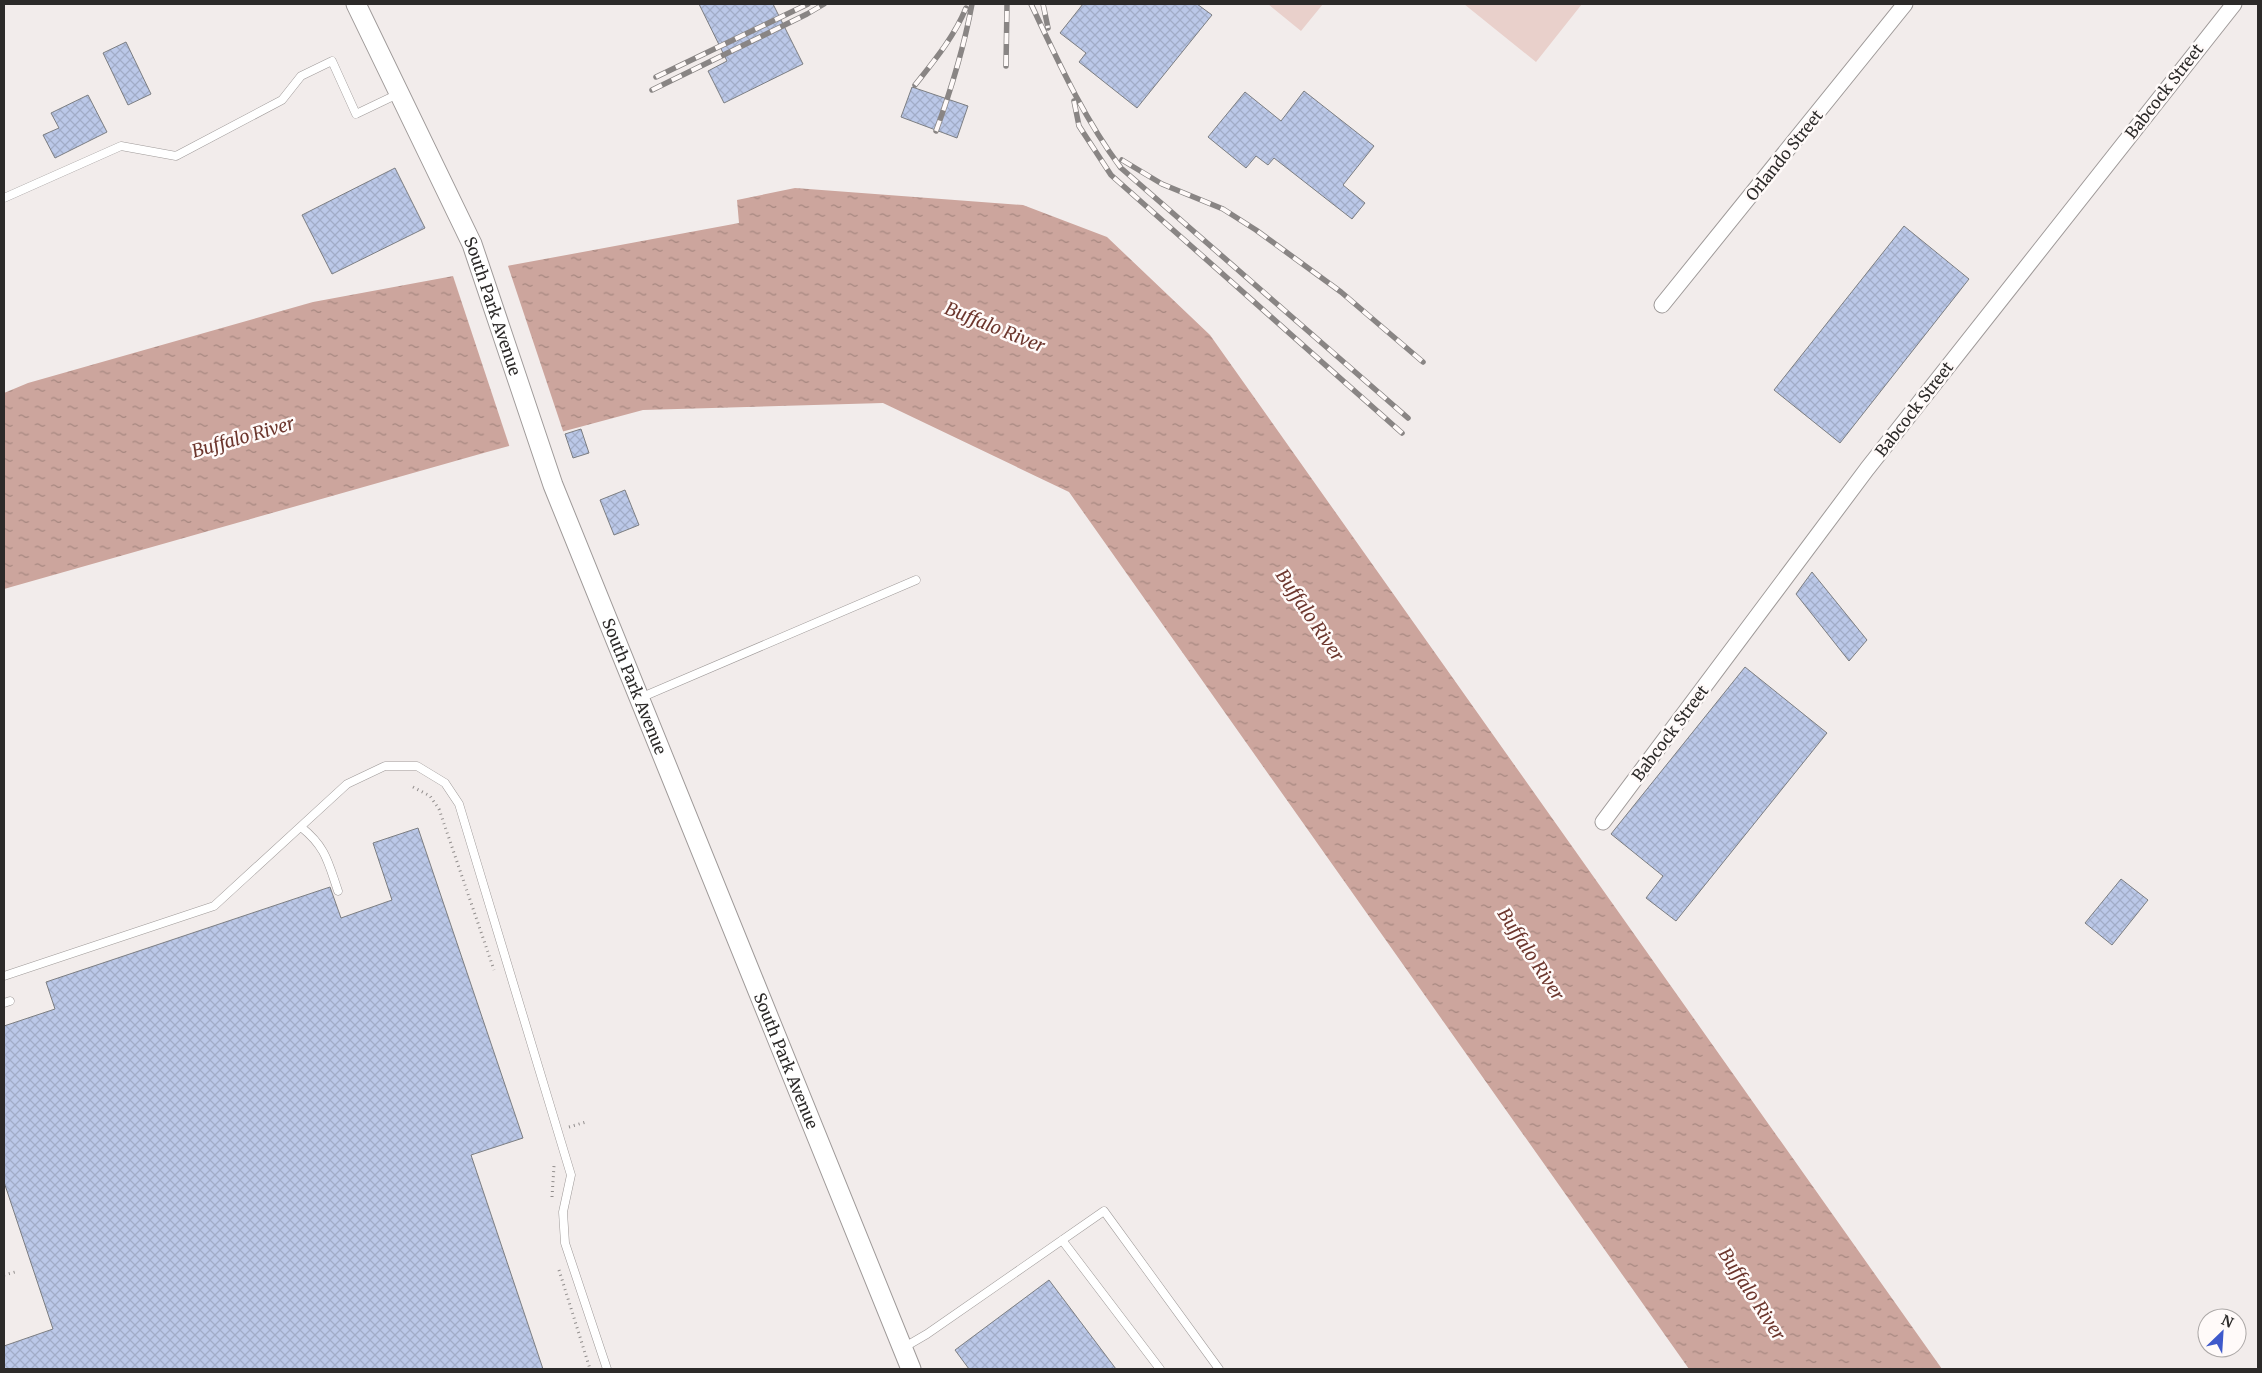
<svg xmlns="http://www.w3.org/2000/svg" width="2262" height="1373" viewBox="0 0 2262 1373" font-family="Merriweather,serif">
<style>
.pitch{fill:#e9d0cb}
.water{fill:url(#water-ripples)}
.pier{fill:#f2eceb}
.building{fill:url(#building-cross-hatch);stroke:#7c7e82}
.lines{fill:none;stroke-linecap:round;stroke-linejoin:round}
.service-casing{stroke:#9f9a99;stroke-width:9}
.minor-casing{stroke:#9f9a99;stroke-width:17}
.tertiary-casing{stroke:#9f9a99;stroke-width:21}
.path{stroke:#918d8c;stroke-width:3;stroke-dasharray:1 4;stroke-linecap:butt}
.service{stroke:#fff;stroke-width:8}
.minor{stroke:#fff;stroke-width:15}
.tertiary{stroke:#fff;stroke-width:19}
.rail-casing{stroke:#898584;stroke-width:5.5}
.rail{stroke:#fffaf9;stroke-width:4;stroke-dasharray:11;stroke-linecap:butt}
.labels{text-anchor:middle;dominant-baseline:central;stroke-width:5;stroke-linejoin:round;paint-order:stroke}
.street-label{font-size:16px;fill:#2c2a29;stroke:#fffaf9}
.water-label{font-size:18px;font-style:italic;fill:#6c362d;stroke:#fffaf9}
</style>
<defs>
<pattern id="water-ripples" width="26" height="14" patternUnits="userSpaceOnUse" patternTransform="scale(1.25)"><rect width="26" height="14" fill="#cca59d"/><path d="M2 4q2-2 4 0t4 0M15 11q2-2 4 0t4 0" fill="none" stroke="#a68780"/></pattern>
<pattern id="building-cross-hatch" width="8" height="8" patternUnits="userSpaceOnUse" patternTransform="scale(1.25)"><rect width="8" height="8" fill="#bbc8e8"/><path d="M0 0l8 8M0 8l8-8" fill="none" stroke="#a1acc7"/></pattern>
</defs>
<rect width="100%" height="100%" fill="#f2eceb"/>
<path class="pitch" d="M1268,4H1323L1301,31Z
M1464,4H1582L1536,62Z"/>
<path class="water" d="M795,188L1023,205L1107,237L1210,335L1942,1369H1689L1069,492L883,403L643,410L487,452L4,589V393L28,383L313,302L739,223L737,200Z"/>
<path class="pier" d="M507,263L564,434L510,448L452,273Z"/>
<path class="building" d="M699,4H773L803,64L724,103L708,71L727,61Z
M1083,4H1197L1212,15L1137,108L1079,62L1086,53L1060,33Z
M126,42L151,94L128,105L103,53Z
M912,87L968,106L957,138L901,117Z
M1304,91L1374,146L1343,185L1365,203L1352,219L1274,158L1268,165L1256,156L1246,168L1208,137L1245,92L1281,121Z
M88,95L107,132L55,158L43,135L59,128L51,113Z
M395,168L425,228L332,274L302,215Z
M1904,226L1969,279L1840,443L1774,390Z
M581,429L589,453L573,458L565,434Z
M625,490L639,525L614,535L600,500Z
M1812,572L1867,640L1849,661L1796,594Z
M1745,667L1827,733L1676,921L1646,898L1663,876L1611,834Z
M418,828L523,1138L471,1155L543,1369H4V1346L53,1329L4,1182V1026L55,1009L46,982L330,887L341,918L392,900L373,843Z
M2121,879L2148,900L2112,945L2085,923Z
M1049,1280L1116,1369H969L955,1350Z"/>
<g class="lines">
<g class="service-casing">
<path id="service" d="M4,198L121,146L176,156L282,100L301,76L332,61L356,114L400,93
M640,698L916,580
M301,827C326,847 328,862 338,891
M4,976L214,906L347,784L385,766H417L445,783L459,804L571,1175L563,1212L565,1243L607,1369
M4,1003L10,1001
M1062,1240L1160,1369
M903,1348L927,1334L1104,1211L1219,1369"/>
</g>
<g class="minor-casing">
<path id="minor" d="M1662,305L1905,4
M1603,822L1867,469L2234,4"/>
</g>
<g class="tertiary-casing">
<g id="tertiary">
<path id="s1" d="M356,4L472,244L553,485L911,1369"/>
</g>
</g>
<path class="path" d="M413,787L430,796L439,809L494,970
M569,1127L586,1122
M552,1197L554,1166
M559,1270L590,1369
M4,1275L15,1272"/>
<use href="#service" class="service"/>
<use href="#minor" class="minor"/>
<use href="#tertiary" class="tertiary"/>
<g class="rail-casing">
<path id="rail" d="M1031,4C1058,61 1083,117 1121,168L1408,418
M1043,4L1048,28
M1006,66L1007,4
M656,77L808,4
M915,85C934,61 954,37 966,8
M652,90L807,14L824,4
M1074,101L1079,126L1111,175L1402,433
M936,131C951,90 964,47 972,4
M1122,160L1162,184L1223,209L1256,230L1341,292L1423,362"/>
</g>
<use href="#rail" class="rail"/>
</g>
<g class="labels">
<g class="street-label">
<text transform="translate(2164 91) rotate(-52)">Babcock Street</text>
<text transform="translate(1784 155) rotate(-51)">Orlando Street</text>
<text stroke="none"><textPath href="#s1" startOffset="332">South Park Avenue</textPath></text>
<text transform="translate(1914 409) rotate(-52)">Babcock Street</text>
<text stroke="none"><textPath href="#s1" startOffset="738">South Park Avenue</textPath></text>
<text transform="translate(1670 733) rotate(-53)">Babcock Street</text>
<text stroke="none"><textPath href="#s1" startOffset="1142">South Park Avenue</textPath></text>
</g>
<g class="water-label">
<text transform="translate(995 327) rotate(22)">Buffalo River</text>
<text transform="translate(243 437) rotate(-16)">Buffalo River</text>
<text transform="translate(1310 615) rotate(56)">Buffalo River</text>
<text transform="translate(1531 954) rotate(57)">Buffalo River</text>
<text transform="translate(1752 1294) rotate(57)">Buffalo River</text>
</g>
</g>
<rect width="2262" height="1373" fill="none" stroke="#2c2a29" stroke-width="10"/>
<g transform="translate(2222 1333) rotate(25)"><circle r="24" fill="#fffaf9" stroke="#aba7a6"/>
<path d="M0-4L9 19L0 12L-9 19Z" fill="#3e59cb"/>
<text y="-8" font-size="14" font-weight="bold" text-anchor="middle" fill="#2c2a29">N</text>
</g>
</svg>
